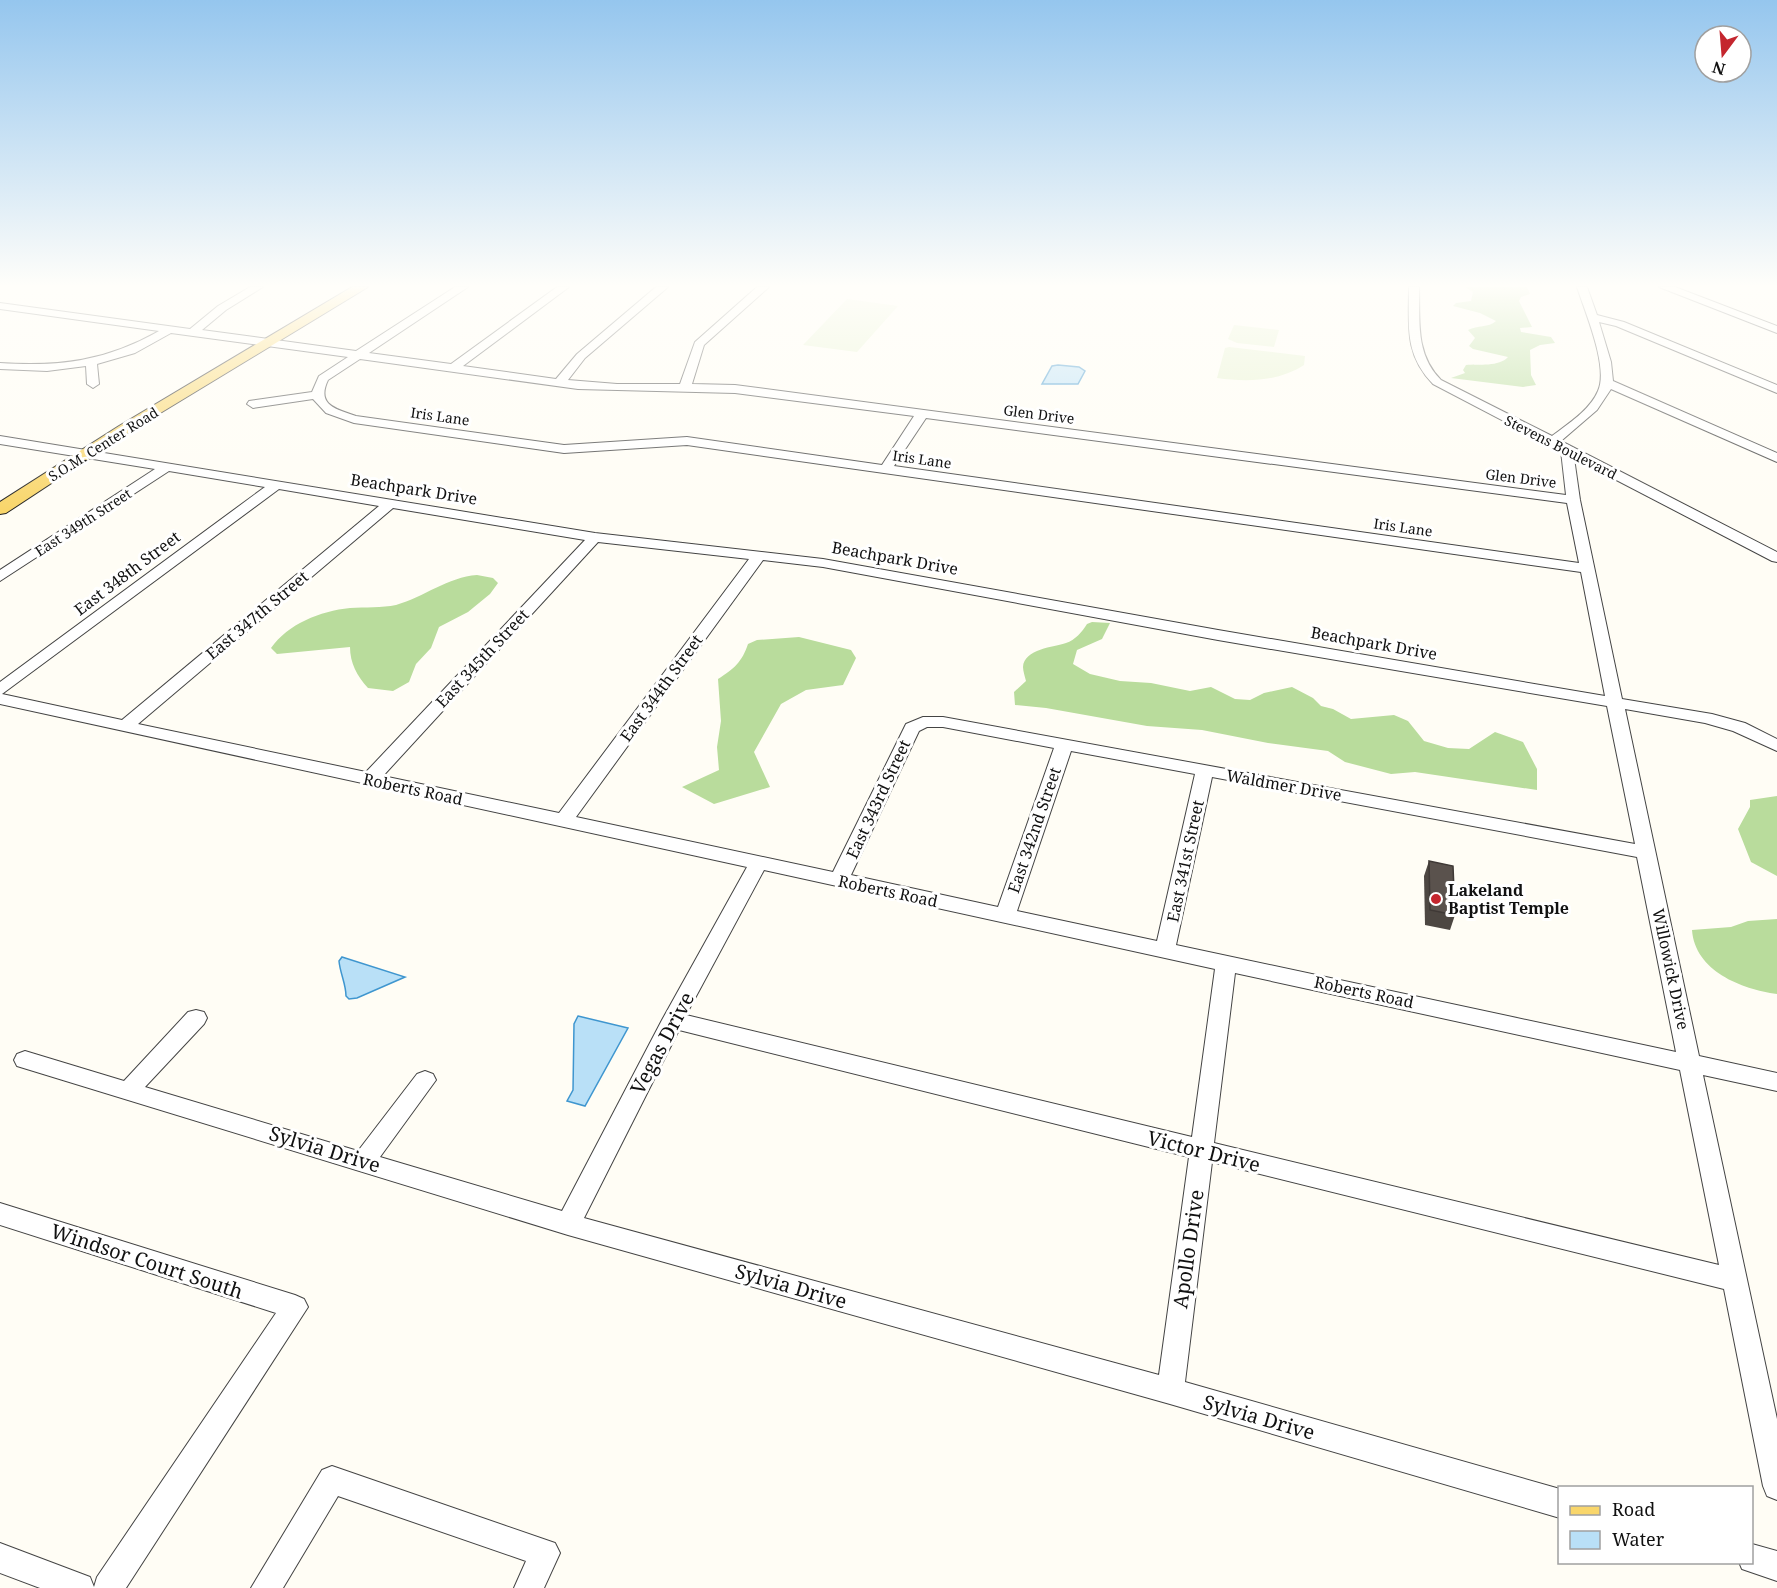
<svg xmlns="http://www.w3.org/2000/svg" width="1777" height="1588" viewBox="0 0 1777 1588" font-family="'Noto Serif',serif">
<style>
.forest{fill:#b9dc9c}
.pitch{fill:#e6f2cf}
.water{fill:#b9e0f7;stroke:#3f96cf;stroke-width:1.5}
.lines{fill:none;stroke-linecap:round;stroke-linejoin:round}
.minor-casing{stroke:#444;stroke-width:2}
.major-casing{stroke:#222;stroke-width:2}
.minor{fill:#fff;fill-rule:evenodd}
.major{fill:#f9d66b;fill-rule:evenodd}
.wall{fill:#4d4742}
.building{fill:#5a524d;stroke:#3f3936;stroke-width:1.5}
.poi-dot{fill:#c4262e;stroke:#fff;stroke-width:2}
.labels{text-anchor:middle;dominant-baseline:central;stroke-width:6;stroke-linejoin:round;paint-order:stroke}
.far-street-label{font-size:14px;fill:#111;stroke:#fff}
.street-label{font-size:16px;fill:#111;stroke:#fff}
.poi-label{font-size:16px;font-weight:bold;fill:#111;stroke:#fff;text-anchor:start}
.near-street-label{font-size:20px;fill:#111;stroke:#fff}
</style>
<rect width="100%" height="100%" fill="#fffdf5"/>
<path class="forest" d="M1465,287H1527L1530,294L1521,297L1519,301L1532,327L1520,328L1521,332L1551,337L1555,343L1540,345L1530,350L1531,375L1536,385L1523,387L1451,378L1465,373L1463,370L1466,365C1479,364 1499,367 1508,357L1473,349L1469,346L1475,338L1468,330C1478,325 1488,328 1496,321L1480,313L1453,306L1456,303L1471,301L1473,292Z
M477,575L493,578L498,583L490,594L468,612L439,627L431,648L416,664L409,682L393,691L368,688C357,676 350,663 350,647L277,654L271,648C288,624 320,611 350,608C365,607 382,608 396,605C424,597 448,577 477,575Z
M1092,622L1110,623L1102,639L1077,650L1073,664L1090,674L1120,681L1151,683L1190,691L1211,687L1235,699L1250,700L1264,693L1292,687L1313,698L1321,706L1333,709L1351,719L1394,715L1408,721L1424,741L1448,748L1469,749L1495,732L1523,742L1537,769V790L1415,772L1391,774L1345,762L1328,751L1268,743L1202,730L1147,726L1046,708L1015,705L1014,692L1026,681C1025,677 1023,671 1023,667C1024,649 1054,647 1066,643C1075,640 1082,632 1087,624Z
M799,637L851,650L856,658L843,685L806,690L781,704L754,752L770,787L714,804L682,787L719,770L717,747L721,721L718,679C734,669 742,662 748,644L757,640Z
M1777,796V876L1751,862L1738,829L1750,807V800Z
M1777,919V994C1741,989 1695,971 1692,930L1731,927L1748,921Z"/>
<path class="pitch" d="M847,299L898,306L857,352L803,345Z
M1234,325L1279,330L1274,347L1237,343L1228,339Z
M1229,347L1305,356L1304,365C1278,382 1246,382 1217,378L1225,348Z"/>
<path class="water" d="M1058,365L1079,367L1085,371L1078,384H1042L1052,366Z
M342,957L405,977L357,998L349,999L346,996C346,984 340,973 339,961Z
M578,1016L628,1028L585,1106L567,1101L573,1090L574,1024Z"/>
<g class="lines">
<g class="minor-casing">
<path id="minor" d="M250,287H263L226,310L202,330L356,351L455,287H468L369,353L451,364L557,287H569L463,366L556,379L577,354L656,287H668L585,358L568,380L617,384H680L695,342L757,287H769L704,345L692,384L735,385L1566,495L1561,451L1433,384C1404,354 1409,326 1409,287H1419C1420,321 1415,354 1441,380L1552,436C1568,424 1590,410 1598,391C1609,367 1585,312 1577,287H1587L1597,315L1624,322L1777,385V393L1616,326L1599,322L1611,362L1613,381L1777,453V462L1611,389L1597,410L1561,441L1777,552V562L1772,561L1574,458L1580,500L1622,699L1712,714L1745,723L1777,739V751L1733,731L1705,723L1625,709L1699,1056L1777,1073V1091L1703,1075L1777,1419V1500L1767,1496L1763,1486L1724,1289L1212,1162L1185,1382L1560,1489V1518L1170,1404L568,1235L17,1066L14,1060L17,1054L25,1051L124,1081L188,1012L196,1010L204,1012L207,1018L204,1024L145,1087L358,1151L417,1074L425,1071L433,1074L436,1080L380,1157L562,1211L662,1020L747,867L0,704V682L265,487L169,471L0,581V570L155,469L0,444V436L595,533L823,559L1218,630L1605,696L1581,572L687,445L564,453L354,423L326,413L313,399L253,408L247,404L249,401L312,392L319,376L348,357L171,333L135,353L97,364L99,384L93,388L87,384L86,366L47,371L0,369V363C60,367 106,361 159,331L0,309V303L190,329L218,306ZM360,359L578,389L735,393L914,416L882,465L687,437L564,445L356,416C336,409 316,405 328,380ZM926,418L1567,503L1579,563L894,466ZM279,489L379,506L122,720L2,694ZM393,508L585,540L366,772L138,724ZM598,542L749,559L559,813L383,776ZM763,560L823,567L1218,640L1607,706L1635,844L943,717H923L906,724L833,872L576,817ZM927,727H943L1054,748L998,907L851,875L919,731ZM1071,751L1195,774L1157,941L1017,911ZM1212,777L1637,857L1676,1052L1176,945ZM764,870L1215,969L1192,1137L686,1015ZM1235,973L1680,1070L1719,1265L1214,1143ZM679,1030L1189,1157L1159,1375L584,1218Z
M1659,287H1675L1777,326V333Z
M0,1203L295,1295L304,1299L308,1307L126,1588H40L0,1573V1543L90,1577L94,1587L97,1577L276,1313L0,1225Z
M332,1466L555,1543L560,1553L544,1588H514L526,1561L338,1496L283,1588H251L322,1470Z
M1752,1544L1777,1551V1581L1742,1569L1739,1562H1752Z"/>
</g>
<g class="major-casing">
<path id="major" d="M352,287H368L129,432L6,513L0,514V502L119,426Z"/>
</g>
<use href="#minor" class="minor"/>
<use href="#major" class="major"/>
</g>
<path class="wall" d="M1429,861L1455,915L1450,930L1425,925L1424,876Z"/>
<path class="building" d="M1429,861L1453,866L1455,915L1430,910Z"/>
<linearGradient id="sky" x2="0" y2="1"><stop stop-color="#95c6ee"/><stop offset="0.56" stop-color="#fffefa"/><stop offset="1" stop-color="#fffefa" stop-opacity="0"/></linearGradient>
<rect width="1777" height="510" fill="url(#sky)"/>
<circle class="poi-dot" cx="1436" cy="899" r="6"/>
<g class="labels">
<g class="far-street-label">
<text transform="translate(1039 414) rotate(7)">Glen Drive</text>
<text transform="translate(440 416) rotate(8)">Iris Lane</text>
<text transform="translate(103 444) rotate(-32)">S.O.M. Center Road</text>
<text transform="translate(1561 447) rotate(27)">Stevens Boulevard</text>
<text transform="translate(922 459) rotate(8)">Iris Lane</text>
<text transform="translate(1521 478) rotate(7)">Glen Drive</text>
<text transform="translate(83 522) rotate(-33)">East 349th Street</text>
<text transform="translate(1403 527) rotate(8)">Iris Lane</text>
</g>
<g class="street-label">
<text transform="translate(414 489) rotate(9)">Beachpark Drive</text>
<text transform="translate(895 558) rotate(10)">Beachpark Drive</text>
<text transform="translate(127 573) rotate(-37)">East 348th Street</text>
<text transform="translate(257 615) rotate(-40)">East 347th Street</text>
<text transform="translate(1374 643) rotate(10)">Beachpark Drive</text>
<text transform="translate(482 658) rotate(-47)">East 345th Street</text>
<text transform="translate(661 688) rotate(-54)">East 344th Street</text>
<text transform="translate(1284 785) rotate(10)">Waldmer Drive</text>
<text transform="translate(413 789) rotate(12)">Roberts Road</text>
<text transform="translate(878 799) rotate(-65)">East 343rd Street</text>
<text transform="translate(1034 830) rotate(-71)">East 342nd Street</text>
<text transform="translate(1185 861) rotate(-78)">East 341st Street</text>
<text transform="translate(888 891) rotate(12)">Roberts Road</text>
<text transform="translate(1671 969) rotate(78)">Willowick Drive</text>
<text transform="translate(1364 992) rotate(12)">Roberts Road</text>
</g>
<g class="poi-label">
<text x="1448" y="890">Lakeland<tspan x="1448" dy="18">Baptist Temple</tspan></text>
</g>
<g class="near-street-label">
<text transform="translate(662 1043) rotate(-62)">Vegas Drive</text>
<text transform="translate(325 1149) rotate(17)">Sylvia Drive</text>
<text transform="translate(1204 1151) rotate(14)">Victor Drive</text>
<text transform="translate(1188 1249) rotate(-82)">Apollo Drive</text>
<text transform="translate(147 1261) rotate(18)">Windsor Court South</text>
<text transform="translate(791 1286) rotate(16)">Sylvia Drive</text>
<text transform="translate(1259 1417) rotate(16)">Sylvia Drive</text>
</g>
</g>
<rect x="1558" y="1486" width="195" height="78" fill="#ffffff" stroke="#a0a0a0" stroke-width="1.5"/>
<rect x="1570" y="1506" width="30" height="9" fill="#f9d66b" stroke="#a0a0a0" stroke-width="1.5"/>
<text x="1612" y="1516" font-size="18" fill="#111111">Road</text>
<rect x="1570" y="1531" width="30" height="18" fill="#b9e0f7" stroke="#a0a0a0" stroke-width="1.5"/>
<text x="1612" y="1546" font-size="18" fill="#111111">Water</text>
<g transform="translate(1723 54) rotate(196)"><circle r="28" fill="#ffffff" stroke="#a0a0a0" stroke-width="1.5"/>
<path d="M0-4.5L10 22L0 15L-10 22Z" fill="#c4262e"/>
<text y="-9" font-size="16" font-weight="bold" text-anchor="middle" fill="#111111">N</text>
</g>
</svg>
